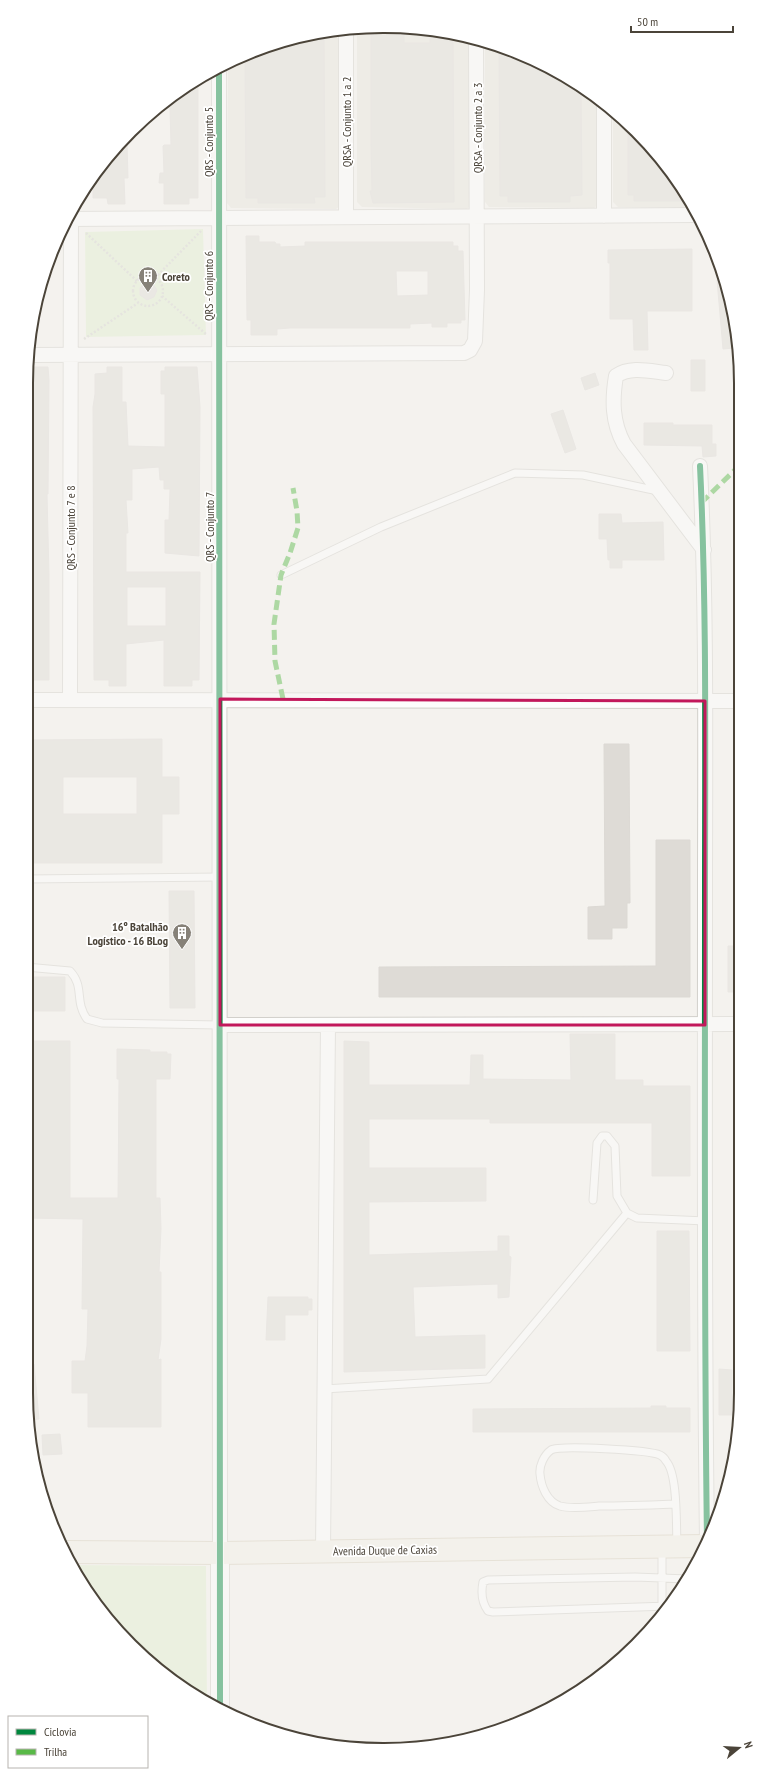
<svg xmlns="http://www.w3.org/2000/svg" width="767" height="1776" viewBox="0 0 767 1776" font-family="'PT Sans Narrow',sans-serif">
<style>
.residential{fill:#e7e4dc}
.green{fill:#e1eecf}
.building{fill:#dedbd6;stroke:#dcd9d4;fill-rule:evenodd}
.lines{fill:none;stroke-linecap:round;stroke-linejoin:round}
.service-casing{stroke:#d2d0cb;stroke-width:9}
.minor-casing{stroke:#d2d0cb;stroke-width:16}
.tertiary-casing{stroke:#d2d0cb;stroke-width:20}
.primary-casing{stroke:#d6cebb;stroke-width:24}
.path{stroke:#d3d2cc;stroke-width:2.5;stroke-dasharray:2 2;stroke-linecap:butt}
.service{stroke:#fdfdfc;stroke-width:7}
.minor{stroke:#fdfdfc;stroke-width:14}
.tertiary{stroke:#fdfdfc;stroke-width:18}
.primary{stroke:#f2efe6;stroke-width:22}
.quiet{stroke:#58b947;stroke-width:5;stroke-dasharray:10 5;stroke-linecap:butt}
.cycleway-casing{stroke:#fff;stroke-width:8}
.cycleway{stroke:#00873e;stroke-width:6}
.marked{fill:none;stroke:#c2185b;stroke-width:3;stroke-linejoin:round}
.labels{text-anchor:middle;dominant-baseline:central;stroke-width:3.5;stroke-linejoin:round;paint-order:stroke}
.street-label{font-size:12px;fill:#4b4439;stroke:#fff}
.poi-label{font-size:12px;font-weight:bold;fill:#4b4439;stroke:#fff;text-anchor:start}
.rim{fill:none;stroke:#4b4439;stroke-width:2}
</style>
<rect width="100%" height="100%" fill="#f4f2ee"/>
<path class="residential" d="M357,27L430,29L470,38L471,205L467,209L362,207L357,202Z
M341,30L340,206L336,209L231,208L227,203L228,62L291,38Z
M485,42L499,45L598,98V205L594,208L489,207L485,202Z
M613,112L667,166L691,208L618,207L613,202Z"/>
<path class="green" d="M203,229L206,335L86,337L85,232Z
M71,1565L206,1566L207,1703L115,1628L74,1571Z"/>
<path class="building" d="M371,27L404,28V43H430V29L453,34L454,202L373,203L370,191H372L371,144Z
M324,33L325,197H314L315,203H258V198H246L245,55L291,38Z
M499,45L581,89L582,195L570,196V202H508V196H500Z
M198,80V198H189V204H164V183H159L160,173H164L163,146L164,145H171L170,108H158L166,100Z
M628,134H636L667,166L687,201H634V195H628Z
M127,144L128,178H124L125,204H108L107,198H93V178L115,148L118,145Z
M246,236H259V242H275L276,244H280V247L305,246V242H453V246H458V251H463L465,320H461V323H447V327H432V323L410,324V328H290L277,329V335H251V320H247ZM396,271H428V295L397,296Z
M692,249V311H647L648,350H634L633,319H610V263H608V250Z
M722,279L730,309L734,348L723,349L717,280Z
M145,282L153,284L157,290L154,297L147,300L140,295V288Z
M691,360H705V391H691Z
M29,367H48L49,380L48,494H47L49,575V680H26V383Z
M107,367H122V402H126L128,446L165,447V394H161V371H165V367H197L200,407L199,556L165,553V520H169L170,489H164V480H160L159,467L132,469V500H126L128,533H126V572H200L199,680H192V686H164V640L126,644V686H109V680H94L93,407L95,394V374L107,373ZM127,587H166V626H127Z
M595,373L599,385L585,390L581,378Z
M563,410L576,449L565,453L551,414Z
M644,423H673V425H712V444H716V456L703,457L702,446L644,445Z
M599,514H621L622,523L663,522L664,560H622V568H610V560H608L607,539H599Z
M162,739V777H179V814H162V863H27L26,740ZM63,777H137V814H63Z
M604,744H629L630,903H627V928H612V939H588V907L605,906Z
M656,840H690V997H379V967L656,966Z
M169,891H194L195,1008H170Z
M728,946H740V992H728Z
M26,977H65V1011H26Z
M570,1034H615V1080H643V1086H690V1176H652V1123H490V1119H369V1168H486V1201L369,1202V1255L498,1251V1236H509V1256L511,1257L509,1297L498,1298V1284L413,1287L415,1337L485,1335V1368L344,1372V1041L369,1042V1085H470L471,1055H483V1079L571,1080Z
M26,1041H70V1198H118L119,1079H117V1049L150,1050V1052H167V1054H171L170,1079H156V1198H160L161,1229L159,1272H161V1339L158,1360L161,1359V1427H88V1393H72V1361H85L87,1346L88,1309H82L83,1219L26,1218V1198L29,1199V1097H26Z
M657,1231H689L690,1351H657Z
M268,1297H308V1299H312V1310H308V1315H285V1340H266Z
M34,1364L39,1419L31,1420L26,1392V1365Z
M719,1369L732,1370V1415H719Z
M651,1406H666V1408H690V1432H473V1409L651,1408Z
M60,1434L62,1454L43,1455L42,1435Z"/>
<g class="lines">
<g class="service-casing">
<path id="service" d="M281,575L381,527L515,473L583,475L658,491
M26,879L220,877
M26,967L70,971C85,987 74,1001 87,1019L102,1023L220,1025
M593,1200L597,1143L602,1136H607L615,1146L617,1196L627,1213L637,1218L706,1221
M324,1389L488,1379L627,1213
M675,1504C650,1505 624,1506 599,1506C587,1507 571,1509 560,1506C547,1502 541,1486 540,1474C539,1466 544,1455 551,1450C560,1445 649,1450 660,1455C662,1456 665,1459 666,1461C678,1474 676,1525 677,1544
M662,1606V1549
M668,1606L493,1612L488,1611C482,1603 481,1592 483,1582L488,1580L635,1577L688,1579"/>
</g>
<g class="minor-casing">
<path id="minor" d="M219,67L220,1553
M604,102V216
M346,216V29
M68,219L695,215
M31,355L464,353L470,350L475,341L477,290L476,40
M666,373C649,371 630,366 616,376C612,400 612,422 624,444L704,550
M700,466C707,612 705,758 705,904C705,1116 704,1329 707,1541
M26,700L739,701
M70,700L71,212
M220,1025L740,1024
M323,1551L328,1025"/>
</g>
<g class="tertiary-casing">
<path id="tertiary" d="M220,1708V1553"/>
</g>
<g class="primary-casing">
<path id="primary" d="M65,1552L220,1553L705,1546"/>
</g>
<path class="path" d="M86,233L137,281
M133 291a15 15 0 1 1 30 0a15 15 0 1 1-30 0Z
M155,278L201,231
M162,296L207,335
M84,339L138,303"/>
<use href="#service" class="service"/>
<use href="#minor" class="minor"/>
<use href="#tertiary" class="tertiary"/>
<use href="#primary" class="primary"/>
<path class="quiet" d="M701,503L738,467
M283,699L275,661L274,624L281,575L290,553L298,528L297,511L293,488"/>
<g class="cycleway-casing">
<path id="cycleway" d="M219,67L220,1708
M700,466C707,612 705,758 705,904C705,1116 704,1329 707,1541"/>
</g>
<use href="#cycleway" class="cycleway"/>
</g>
<path d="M0 0H767V1776H0ZM220,699L705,701V1025H220Z" fill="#f4f2ee" fill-opacity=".55" fill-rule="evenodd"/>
<path class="marked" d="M220,699L705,701V1025H220Z"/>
<defs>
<g id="building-pin" transform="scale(1)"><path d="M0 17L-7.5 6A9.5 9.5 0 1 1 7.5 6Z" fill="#868178" stroke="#fff"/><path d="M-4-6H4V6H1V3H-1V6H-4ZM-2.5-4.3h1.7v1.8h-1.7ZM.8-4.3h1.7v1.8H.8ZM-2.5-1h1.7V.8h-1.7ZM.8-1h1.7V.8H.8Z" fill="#fff"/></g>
</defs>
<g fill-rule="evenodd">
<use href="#building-pin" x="148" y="276"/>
<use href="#building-pin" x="182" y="933"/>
</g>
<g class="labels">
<g class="street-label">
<text transform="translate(346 122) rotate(-90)">QRSA - Conjunto 1 a 2</text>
<text transform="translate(477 128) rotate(-90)">QRSA - Conjunto 2 a 3</text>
<text transform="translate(208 142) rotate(-90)">QRS - Conjunto 5</text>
<text transform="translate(208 286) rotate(-90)">QRS - Conjunto 6</text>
<text transform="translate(209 527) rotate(-90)">QRS - Conjunto 7</text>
<text transform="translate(70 528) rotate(-90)">QRS - Conjunto 7 e 8</text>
<text transform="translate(385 1550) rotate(-1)">Avenida Duque de Caxias</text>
</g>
<g class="poi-label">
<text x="162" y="276">Coreto</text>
<text x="168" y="926" text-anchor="end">16º Batalhão<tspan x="168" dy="14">Logístico - 16 BLog</tspan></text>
</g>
</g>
<path d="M0 0H767V1776H0ZM383 33H384A350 350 0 0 1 734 383V1393A350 350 0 0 1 384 1743H383A350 350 0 0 1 33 1393V383A350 350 0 0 1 383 33Z" fill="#fff" fill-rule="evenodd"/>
<path class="rim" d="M383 33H384A350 350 0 0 1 734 383V1393A350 350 0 0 1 384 1743H383A350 350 0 0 1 33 1393V383A350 350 0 0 1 383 33Z"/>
<rect x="8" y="1716" width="140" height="52" fill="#ffffff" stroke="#b7b4b0"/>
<rect x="16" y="1729" width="20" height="6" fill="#00873e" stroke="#b7b4b0"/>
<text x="44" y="1736" font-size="12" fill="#4b4439">Ciclovia</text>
<rect x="16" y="1749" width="20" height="6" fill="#58b947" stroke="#b7b4b0"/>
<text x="44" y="1756" font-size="12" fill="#4b4439">Trilha</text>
<g transform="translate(739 1748) rotate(72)" stroke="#ffffff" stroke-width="3" paint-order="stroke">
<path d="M0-3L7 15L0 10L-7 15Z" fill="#4b4439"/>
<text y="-6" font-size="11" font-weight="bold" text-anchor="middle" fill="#4b4439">N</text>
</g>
<path d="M631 26v6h102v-6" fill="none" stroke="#4b4439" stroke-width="2"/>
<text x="637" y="26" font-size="12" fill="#4b4439" stroke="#ffffff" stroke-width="3" paint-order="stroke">50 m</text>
</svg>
